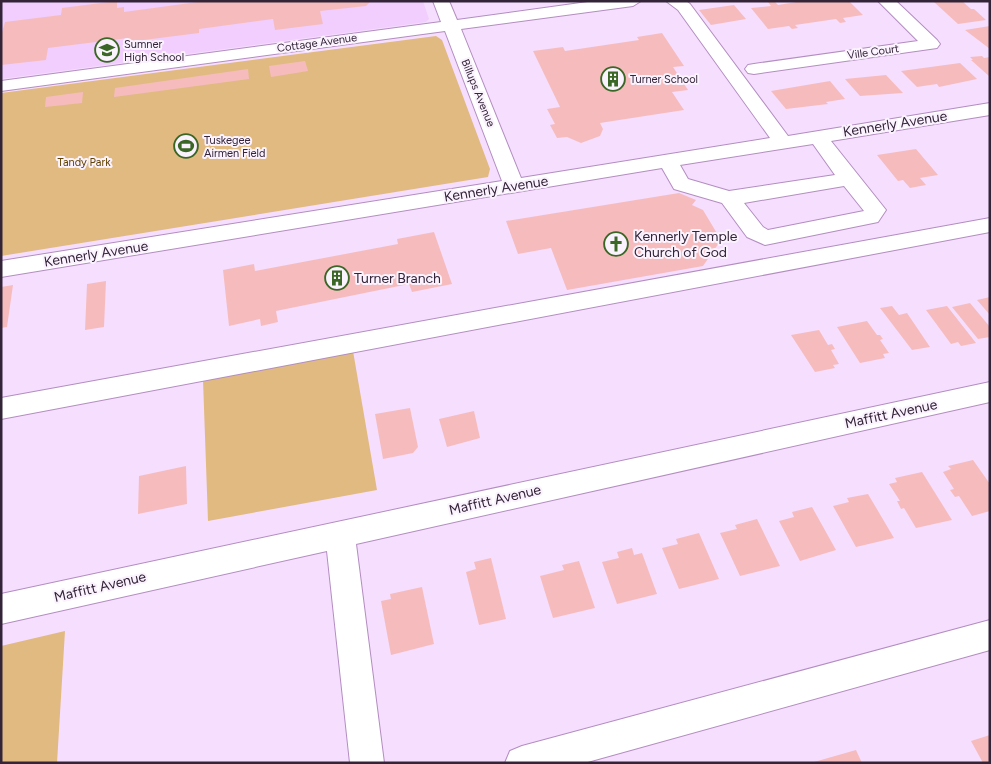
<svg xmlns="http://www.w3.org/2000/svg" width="991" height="764" viewBox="0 0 991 764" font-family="Figtree,sans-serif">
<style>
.built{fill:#f1cefe}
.green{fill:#e1ba82}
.building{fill:#f6bcbd}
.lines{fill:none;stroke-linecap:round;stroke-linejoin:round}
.minor-casing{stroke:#b38dc0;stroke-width:2}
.minor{fill:#fff;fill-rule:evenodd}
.labels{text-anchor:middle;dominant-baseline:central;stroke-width:4;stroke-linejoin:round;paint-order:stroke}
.far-street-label{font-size:11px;fill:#332438;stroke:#faf2fd}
.far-poi-label{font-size:11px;fill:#332438;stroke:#faf2fd;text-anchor:start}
.far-park-label{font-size:11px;fill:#624100;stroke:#faf2fd}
.street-label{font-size:14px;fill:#332438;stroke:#faf2fd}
.poi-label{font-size:14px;fill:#332438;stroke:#faf2fd;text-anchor:start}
</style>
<rect width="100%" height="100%" fill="#f6deff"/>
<path class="built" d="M1,1H423L429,19L426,22L1,79Z"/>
<path class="green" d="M436,36L442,40L490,169L488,177L1,256V93Z
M353,351L377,490L208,521L203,380Z
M65,631L57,763H1V646Z"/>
<path class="building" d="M117,1V8L124,7V12L205,1H371L366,6L320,11L323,24L275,30L273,19L199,29V33L128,42V38L48,48L46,60L1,65V36L5,22L61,15L62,8Z
M774,1L778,5L803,1H849L863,15L843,18L846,22L840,23L836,19L795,25L798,28L792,29L789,26L768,29L751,8L771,6L768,2Z
M962,1L971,9H974L986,20L958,24L934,2Z
M734,5L746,19L711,25L699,10Z
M990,26V49L965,30Z
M662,33L684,66L673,67L688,90L672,92L684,110L600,123L603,129L600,136L581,143L567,137L557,138L550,125L555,124L547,109L560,107L533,51L563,47L565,51L639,40L637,37Z
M982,56L984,58L990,57V77L971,60H973L970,57Z
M305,61L308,71L271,77L269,66Z
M960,63L977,79L939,87L937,84L917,87L901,71Z
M248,69L249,79L114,97L115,88Z
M886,75L903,93L860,96L845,79Z
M830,81L845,99L826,102L828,104L786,109L771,91Z
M83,92L82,103L45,107L46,97Z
M916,149L938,175L920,178L926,185L910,188L903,180L898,181L877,155Z
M679,193L696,200L692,205L703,210L721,240L703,266L567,290L551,248L518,254L506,221Z
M434,232L452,284L412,292L409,284L276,311L278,322L261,326L260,319L229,326L223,270L254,264L255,271L398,244L397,239Z
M106,281L104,327L85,330L87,284Z
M13,285L7,327L1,328V287Z
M990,297V315L977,300Z
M970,303L990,327V337L978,339L952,307Z
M892,306L899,315L907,313L930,347L912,350L880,308Z
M947,306L976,343L961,346L958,342L951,344L926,310Z
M867,321L877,335H880L883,339L880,340L889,353L883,354L885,358L860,363L837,327Z
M819,330L828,345L832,344L835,349L831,350L839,364L833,365L835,368L815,372L791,335Z
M410,408L418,447L413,453L383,459L375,414Z
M474,411L480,438L447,447L439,419Z
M973,460L990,484V511L972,516L959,496L955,497L950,490L954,489L943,472L951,469L948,466Z
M186,466L187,504L138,514L139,476Z
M922,472L952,520L916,528L904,508L901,509L897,501H900L889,484L897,482L895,478Z
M868,494L894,538L856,547L833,506L849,502L847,498Z
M812,507L836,550L800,561L779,521L794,517L792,512Z
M757,519L780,566L740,576L720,533L737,529L735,525Z
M699,533L719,579L679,589L662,548L678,544L676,539Z
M632,548L634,555L642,553L657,594L617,604L602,562L619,558L617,552Z
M491,558L506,619L479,625L466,572L476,569L474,562Z
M579,561L595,608L553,618L540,576L564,570L562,565Z
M422,587L434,644L391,655L381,601L391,599L390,594Z
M990,735V763H983L971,741Z
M856,750L862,763H814V762Z"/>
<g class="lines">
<g class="minor-casing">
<path id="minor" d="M433,1H449L457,20L595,1H641L633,6L461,29L521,178L770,138L678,10L666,1H686L690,4L788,136L990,103V115L831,141L886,210L878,222L765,245L747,237L722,203L674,189L662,168L1,277V261L502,181L445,31L1,91V81L441,22ZM813,144L835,175L729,191L688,179L680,165ZM844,186L864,211L768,230L763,227L744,203Z
M878,1H896L937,40L940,44L937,48L754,74L748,73L745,69L748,65L754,64L918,41Z
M990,218V232L1,419V398Z
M990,382V402L356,544L384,763H350L327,551L1,624V594Z
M990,620V650L584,763H505L510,751L522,746Z"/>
</g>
<use href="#minor" class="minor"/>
</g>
<defs>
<g id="school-ring" transform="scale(1.25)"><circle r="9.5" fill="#faf2fd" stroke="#3a6725" stroke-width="1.5"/><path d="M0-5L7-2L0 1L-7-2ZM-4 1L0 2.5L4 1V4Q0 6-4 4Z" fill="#3a6725"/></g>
<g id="building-ring" transform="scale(1.25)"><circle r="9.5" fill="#faf2fd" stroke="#3a6725" stroke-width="1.5"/><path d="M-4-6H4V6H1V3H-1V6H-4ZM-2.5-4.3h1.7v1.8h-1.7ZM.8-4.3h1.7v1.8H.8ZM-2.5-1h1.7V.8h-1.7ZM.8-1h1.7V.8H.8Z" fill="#3a6725"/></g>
<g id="stadium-ring" transform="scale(1.25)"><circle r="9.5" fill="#faf2fd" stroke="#3a6725" stroke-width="1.5"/><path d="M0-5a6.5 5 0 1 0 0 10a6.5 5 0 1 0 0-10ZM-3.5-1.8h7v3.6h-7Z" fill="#3a6725"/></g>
<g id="church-ring" transform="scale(1.25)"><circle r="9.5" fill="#faf2fd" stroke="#3a6725" stroke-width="1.5"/><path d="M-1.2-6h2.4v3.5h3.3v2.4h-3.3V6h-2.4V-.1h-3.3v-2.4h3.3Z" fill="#3a6725"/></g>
</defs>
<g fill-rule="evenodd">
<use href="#school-ring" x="107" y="50"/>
<use href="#building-ring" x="613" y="79"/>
<use href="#stadium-ring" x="186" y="146"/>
<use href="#church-ring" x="616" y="244"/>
<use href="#building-ring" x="337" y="278"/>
</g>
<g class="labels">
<g class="far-street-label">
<text transform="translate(317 43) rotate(-8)">Cottage Avenue</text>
<text transform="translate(873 52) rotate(-8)">Ville Court</text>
<text transform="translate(478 93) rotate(68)">Billups Avenue</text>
</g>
<g class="far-poi-label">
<text x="124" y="44">Sumner<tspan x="124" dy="13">High School</tspan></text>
<text x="630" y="79">Turner School</text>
<text x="204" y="140">Tuskegee<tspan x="204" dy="13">Airmen Field</tspan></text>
</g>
<g class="far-park-label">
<text x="84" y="162">Tandy Park</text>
</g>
<g class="street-label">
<text transform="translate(895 124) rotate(-9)">Kennerly Avenue</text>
<text transform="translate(496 189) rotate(-9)">Kennerly Avenue</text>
<text transform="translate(96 254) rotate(-9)">Kennerly Avenue</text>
<text transform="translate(891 414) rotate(-12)">Maffitt Avenue</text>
<text transform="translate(495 500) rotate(-13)">Maffitt Avenue</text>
<text transform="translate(100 587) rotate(-13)">Maffitt Avenue</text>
</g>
<g class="poi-label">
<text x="634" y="236">Kennerly Temple<tspan x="634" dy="16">Church of God</tspan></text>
<text x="354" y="278">Turner Branch</text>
</g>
</g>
<rect width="991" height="764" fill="none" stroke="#332438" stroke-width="5"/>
</svg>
